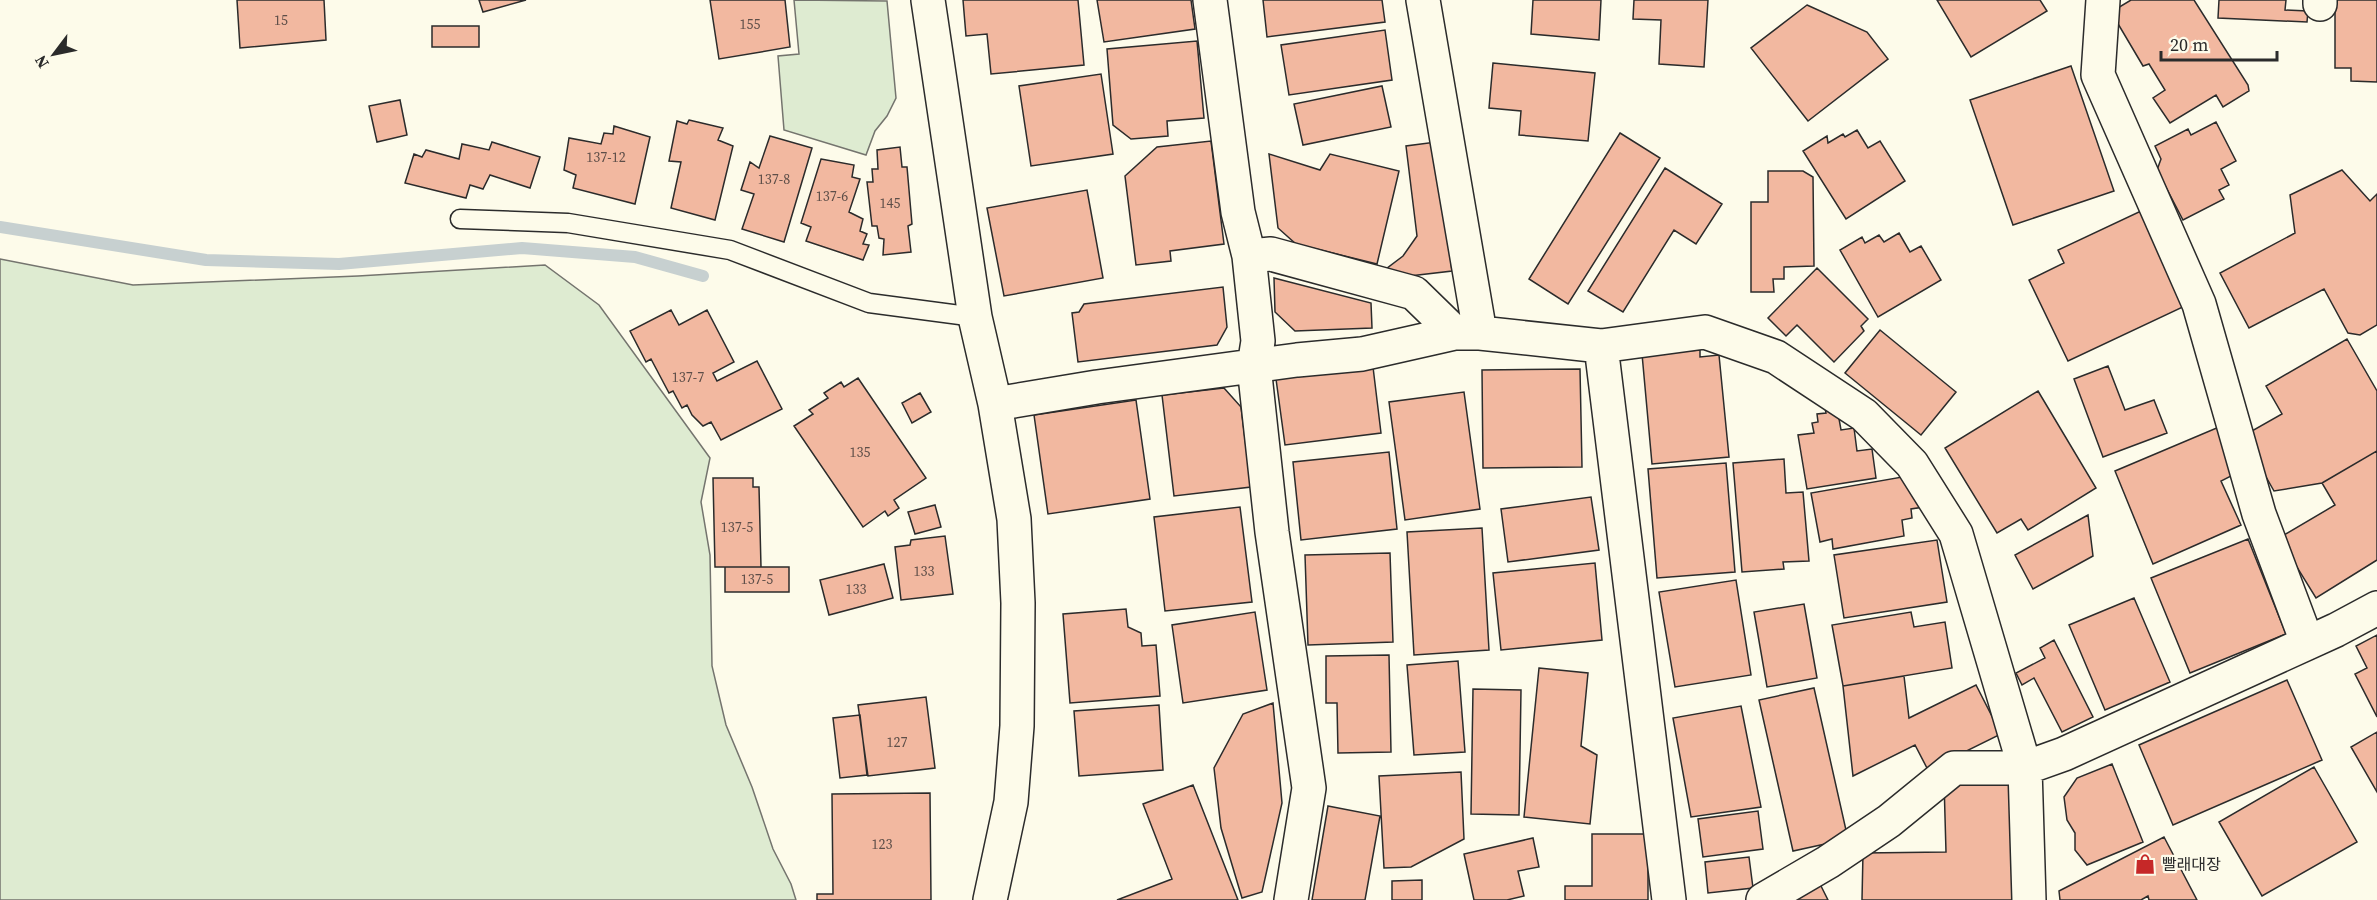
<svg xmlns="http://www.w3.org/2000/svg" width="2377" height="900" viewBox="0 0 2377 900" font-family="'Source Serif 4','Noto Sans KR',serif">
<style>
.green{fill:#deebd1;stroke:#74746e;stroke-width:1.5}
.lines{fill:none;stroke-linecap:round;stroke-linejoin:round}
.stream{stroke:#c7d0d0;stroke-width:12}
.building{fill:#f2b8a0;stroke:#2b2b2b;stroke-width:1.5}
.service-casing{stroke:#2b2b2b;stroke-width:21}
.minor-casing{stroke:#2b2b2b;stroke-width:36}
.service{stroke:#fdfbea;stroke-width:18}
.minor{stroke:#fdfbea;stroke-width:33}
.labels{text-anchor:middle;dominant-baseline:central;stroke-width:4.5;stroke-linejoin:round;paint-order:stroke}
.number-label{font-size:14px;fill:#5d4e48}
.poi-label{font-size:16px;fill:#2b2b2b;stroke:#fdfbea;text-anchor:start}
</style>
<rect width="100%" height="100%" fill="#fdfbea"/>
<path class="green" d="M794,0L887,1L896,98L887,116L875,131L866,155L784,130L778,56L799,54Z
M0,259L133,285L358,276L545,265L599,305L710,458L701,502L710,555L712,666L726,725L752,787L773,849L791,884L796,900H0Z"/>
<g class="lines">
<path class="stream" d="M0,227L206,260L339,264L522,248L635,257L703,276"/>
</g>
<path class="building" d="M237,0H324L326,40L240,48Z
M479,0H526L483,12Z
M710,0H785L790,47L719,59Z
M963,0H1078L1084,65L991,74L987,34L966,36Z
M1097,0H1191L1195,29L1104,42Z
M1263,0H1382L1385,22L1267,37Z
M1533,0H1601L1599,40L1531,34Z
M1634,0H1708L1704,67L1659,64L1661,20L1633,19Z
M1937,0H2040L2047,11L1971,57Z
M2131,0H2194L2248,85L2249,91L2223,107L2216,95L2170,123L2153,98L2165,90L2149,64L2143,66L2111,12Z
M2219,0H2286L2285,10L2308,11L2307,22L2218,18Z
M2335,0H2377V82L2351,81V68H2335Z
M1807,5L1867,32L1888,59L1808,121L1751,48Z
M432,26H479V47H432Z
M1385,30L1392,80L1289,95L1281,45Z
M1197,41L1204,118L1167,121L1168,136L1131,139L1113,125L1107,49Z
M1493,63L1595,73L1588,141L1519,135L1521,111L1489,108Z
M2071,66L2114,191L2013,225L1970,100Z
M1101,74L1113,154L1031,166L1019,86Z
M1382,86L1391,127L1303,145L1294,104Z
M400,100L407,135L377,142L369,106Z
M689,120L723,128L718,140L733,146L715,220L671,208L681,162L669,161L677,121L687,124Z
M2216,122L2236,161L2221,169L2229,185L2219,190L2224,199L2183,220L2157,170L2161,159L2155,146L2188,129L2191,135Z
M614,126L650,137L635,204L573,188L576,175L564,170L569,138L601,144L604,133L613,134Z
M1857,130L1868,148L1880,141L1905,181L1846,219L1803,151L1827,136L1828,143L1843,134L1845,137Z
M1620,133L1660,158L1568,304L1529,279Z
M770,136L812,148L784,242L742,229L754,194L741,190L750,162L759,168Z
M1211,141L1224,244L1170,251L1171,261L1136,265L1125,176L1157,147Z
M492,142L540,157L530,188L490,175L483,189L470,185L466,198L405,183L414,154L422,157L426,150L459,159L462,144L489,150Z
M1436,142L1452,271L1401,277L1382,272L1403,256L1417,236L1406,146Z
M900,147L902,167H907L912,224L908,226L911,252L883,255L884,239L879,238L877,226H872L867,182H873L872,169H878L877,150Z
M1269,154L1320,170L1330,154L1399,171L1377,264L1296,244L1278,228Z
M821,159L854,165L852,177L860,179L849,212L863,219L860,231L867,234L863,244L869,245L863,260L806,241L811,227L801,223Z
M1665,168L1722,204L1696,244L1674,230L1623,312L1588,291Z
M2342,170L2370,201L2377,194V325L2360,335L2348,333L2324,289L2249,328L2220,273L2295,233L2290,195Z
M1768,171H1803L1813,177L1814,266L1784,267V279H1773L1774,292H1751V202H1768Z
M1087,190L1103,278L1004,296L987,208Z
M2141,211L2185,306L2068,361L2029,280L2064,263L2058,250Z
M1899,233L1910,252L1921,246L1941,280L1878,317L1840,250L1862,237L1865,243L1879,235L1884,242Z
M1817,268L1868,319L1861,326L1864,331L1834,362L1797,325L1786,336L1768,318Z
M1274,278L1371,303L1372,328L1295,331L1275,312Z
M1223,287L1227,327L1217,345L1078,362L1072,313L1079,312L1084,304Z
M671,310L679,325L707,310L734,362L713,373L717,381L757,361L782,409L721,440L711,422L703,426L692,415L687,405L682,408L673,391L669,393L651,359L646,362L630,331Z
M1880,330L1956,392L1921,435L1845,373Z
M2347,339L2377,391V451L2322,483L2274,491L2243,436L2282,414L2266,386Z
M1700,350V357L1719,355L1729,457L1652,464L1642,354Z
M2108,366L2125,410L2154,400L2167,433L2103,457L2074,379Z
M1373,367L1381,433L1285,445L1276,379Z
M1580,369L1582,467L1483,468L1482,370Z
M858,378L926,478L894,500L899,508L888,516L885,511L863,527L794,426L813,414L809,410L828,398L824,393L841,382L844,387Z
M1224,388L1241,407L1251,487L1174,496L1162,395Z
M2038,391L2096,488L2028,530L2021,519L1997,533L1945,448Z
M1464,392L1480,509L1405,520L1389,402Z
M920,393L931,412L912,423L902,403Z
M1136,400L1150,499L1048,514L1034,415Z
M1836,402L1841,430L1854,428L1857,451L1872,449L1876,478L1807,489L1798,435L1814,433L1812,423L1818,422L1817,414L1826,413L1824,403Z
M2219,427L2237,473L2221,481L2241,525L2153,564L2115,471Z
M2377,451V560L2316,598L2279,538L2335,505L2322,483Z
M1389,452L1397,529L1301,540L1293,462Z
M1784,459L1786,493L1803,492L1809,561L1783,562L1784,569L1742,572L1733,463Z
M1726,463L1735,572L1657,578L1648,469Z
M1919,474L1924,507L1911,509L1912,518L1902,520L1904,536L1833,549L1832,539L1820,542L1811,493Z
M713,478H753V487H759L761,567H715Z
M1591,497L1599,550L1508,562L1501,509Z
M935,505L941,527L915,534L908,512Z
M1240,507L1252,602L1165,611L1154,517Z
M2088,515L2093,556L2033,589L2015,555Z
M1482,528L1489,650L1414,655L1407,532Z
M945,536L953,594L901,600L895,547L910,545L911,540Z
M2248,539L2286,634L2190,673L2151,578Z
M1937,540L1947,602L1844,618L1834,555Z
M1390,553L1393,642L1308,645L1305,555Z
M1595,563L1602,640L1501,650L1493,573Z
M884,564L893,598L829,615L820,580Z
M725,567H789V592H725Z
M1736,580L1751,675L1675,687L1659,592Z
M2134,598L2170,682L2105,710L2069,625Z
M1804,604L1817,678L1767,687L1754,612Z
M1126,609L1128,627L1141,633L1142,646L1156,645L1160,696L1070,703L1063,614Z
M1255,612L1267,690L1183,703L1172,625Z
M1911,612L1914,627L1945,622L1952,668L1843,686L1832,625Z
M2377,635V717L2355,674L2367,668L2356,646Z
M2054,640L2093,717L2062,732L2034,678L2022,685L2016,673L2045,658L2040,648Z
M1389,655L1391,752L1338,753L1337,703H1326V656Z
M1458,661L1465,752L1414,755L1407,665Z
M1539,668L1588,673L1581,746L1597,755L1590,824L1524,817Z
M1904,676L1909,718L1976,685L2001,734L1928,770L1915,745L1853,776L1843,686Z
M2287,680L2322,760L2173,825L2139,745Z
M1814,688L1848,839L1793,851L1759,700Z
M1473,689L1521,690L1519,815L1471,814Z
M926,697L935,768L868,776L858,705Z
M1273,703L1282,803L1262,892L1242,898L1221,828L1214,768L1243,714Z
M1159,705L1163,770L1079,776L1074,711Z
M1741,706L1761,807L1691,817L1673,718Z
M860,715L867,775L840,778L833,718Z
M2377,732V792L2351,747Z
M2112,764L2143,842L2087,865L2075,850V833L2067,820L2064,797L2077,778Z
M2314,767L2357,842L2262,896L2219,822Z
M1461,772L1464,839L1411,867L1384,868L1379,776Z
M2015,780L2017,900H1862L1863,853L1946,852L1944,781Z
M1193,785L1238,900H1117L1172,879L1143,804Z
M930,793L931,900H817V894H833L832,794Z
M1328,806L1380,816L1365,900H1312Z
M1758,811L1763,849L1703,857L1698,819Z
M1592,834H1648V900H1565V886H1592Z
M2164,837L2197,900H2149L2148,896L2141,900H2060L2059,891Z
M1533,838L1539,867L1518,871L1524,896L1507,900H1474L1464,854Z
M1749,857L1753,888L1708,893L1705,862Z
M1422,880V900H1392V881Z
M1820,884L1828,900H1793Z"/>
<g class="lines">
<g class="service-casing">
<path id="service" d="M460,219L568,223L730,250L869,303L975,317"/>
</g>
<g class="minor-casing">
<path id="minor" d="M928,0L975,317L995,404L1014,519L1018,603L1017,726L1011,802L990,900
M1210,0L1238,212L1249,256L1271,254L1414,293L1455,333H1480L1601,346L1705,332L1776,357L1864,415L1912,464L1956,534L2025,768L2029,900
M1423,0L1480,333
M2103,0L2098,75L2199,304L2259,514L2307,642
M2320,4V0
M1249,256L1258,341L1254,366L1272,532L1309,788L1291,900
M1601,346L1669,900
M995,404L1097,387L1297,360L1362,354L1455,333
M1763,900L1828,862L1889,821L1954,768H2025L2064,754L2336,630L2377,608"/>
</g>
<use href="#service" class="service"/>
<use href="#minor" class="minor"/>
</g>
<defs>
<g id="shop-bare" transform="scale(1.62)"><path d="M-5-2.5h2.3a2.7 3.5 0 0 1 5.4 0H5L5.5 6h-11ZM-1.5-2.5h3a1.5 2.3 0 0 0-3 0Z" fill="#c62828" stroke="#fdfbea" stroke-width="2.5" paint-order="stroke"/></g>
</defs>
<g fill-rule="evenodd">
<use href="#shop-bare" x="2145" y="864"/>
</g>
<g class="labels">
<g class="number-label">
<text x="281" y="20">15</text>
<text x="750" y="24">155</text>
<text x="606" y="157">137-12</text>
<text x="774" y="179">137-8</text>
<text x="832" y="196">137-6</text>
<text x="890" y="203">145</text>
<text x="688" y="377">137-7</text>
<text x="860" y="452">135</text>
<text x="737" y="527">137-5</text>
<text x="924" y="571">133</text>
<text x="757" y="579">137-5</text>
<text x="856" y="589">133</text>
<text x="897" y="742">127</text>
<text x="882" y="844">123</text>
</g>
<g class="poi-label">
<text x="2162" y="864">빨래대장</text>
</g>
</g>
<g transform="translate(54 54) rotate(238)" stroke="#fdfbea" stroke-width="4.5" paint-order="stroke">
<path d="M0-4.5L10 22L0 15L-10 22Z" fill="#2b2b2b"/>
<text y="-9" font-size="16" font-weight="bold" text-anchor="middle" fill="#2b2b2b">N</text>
</g>
<path d="M2161 51v9h116v-9" fill="none" stroke="#2b2b2b" stroke-width="3"/>
<text x="2170" y="51" font-size="18" fill="#2b2b2b" stroke="#fdfbea" stroke-width="4.5" paint-order="stroke">20 m</text>
</svg>
